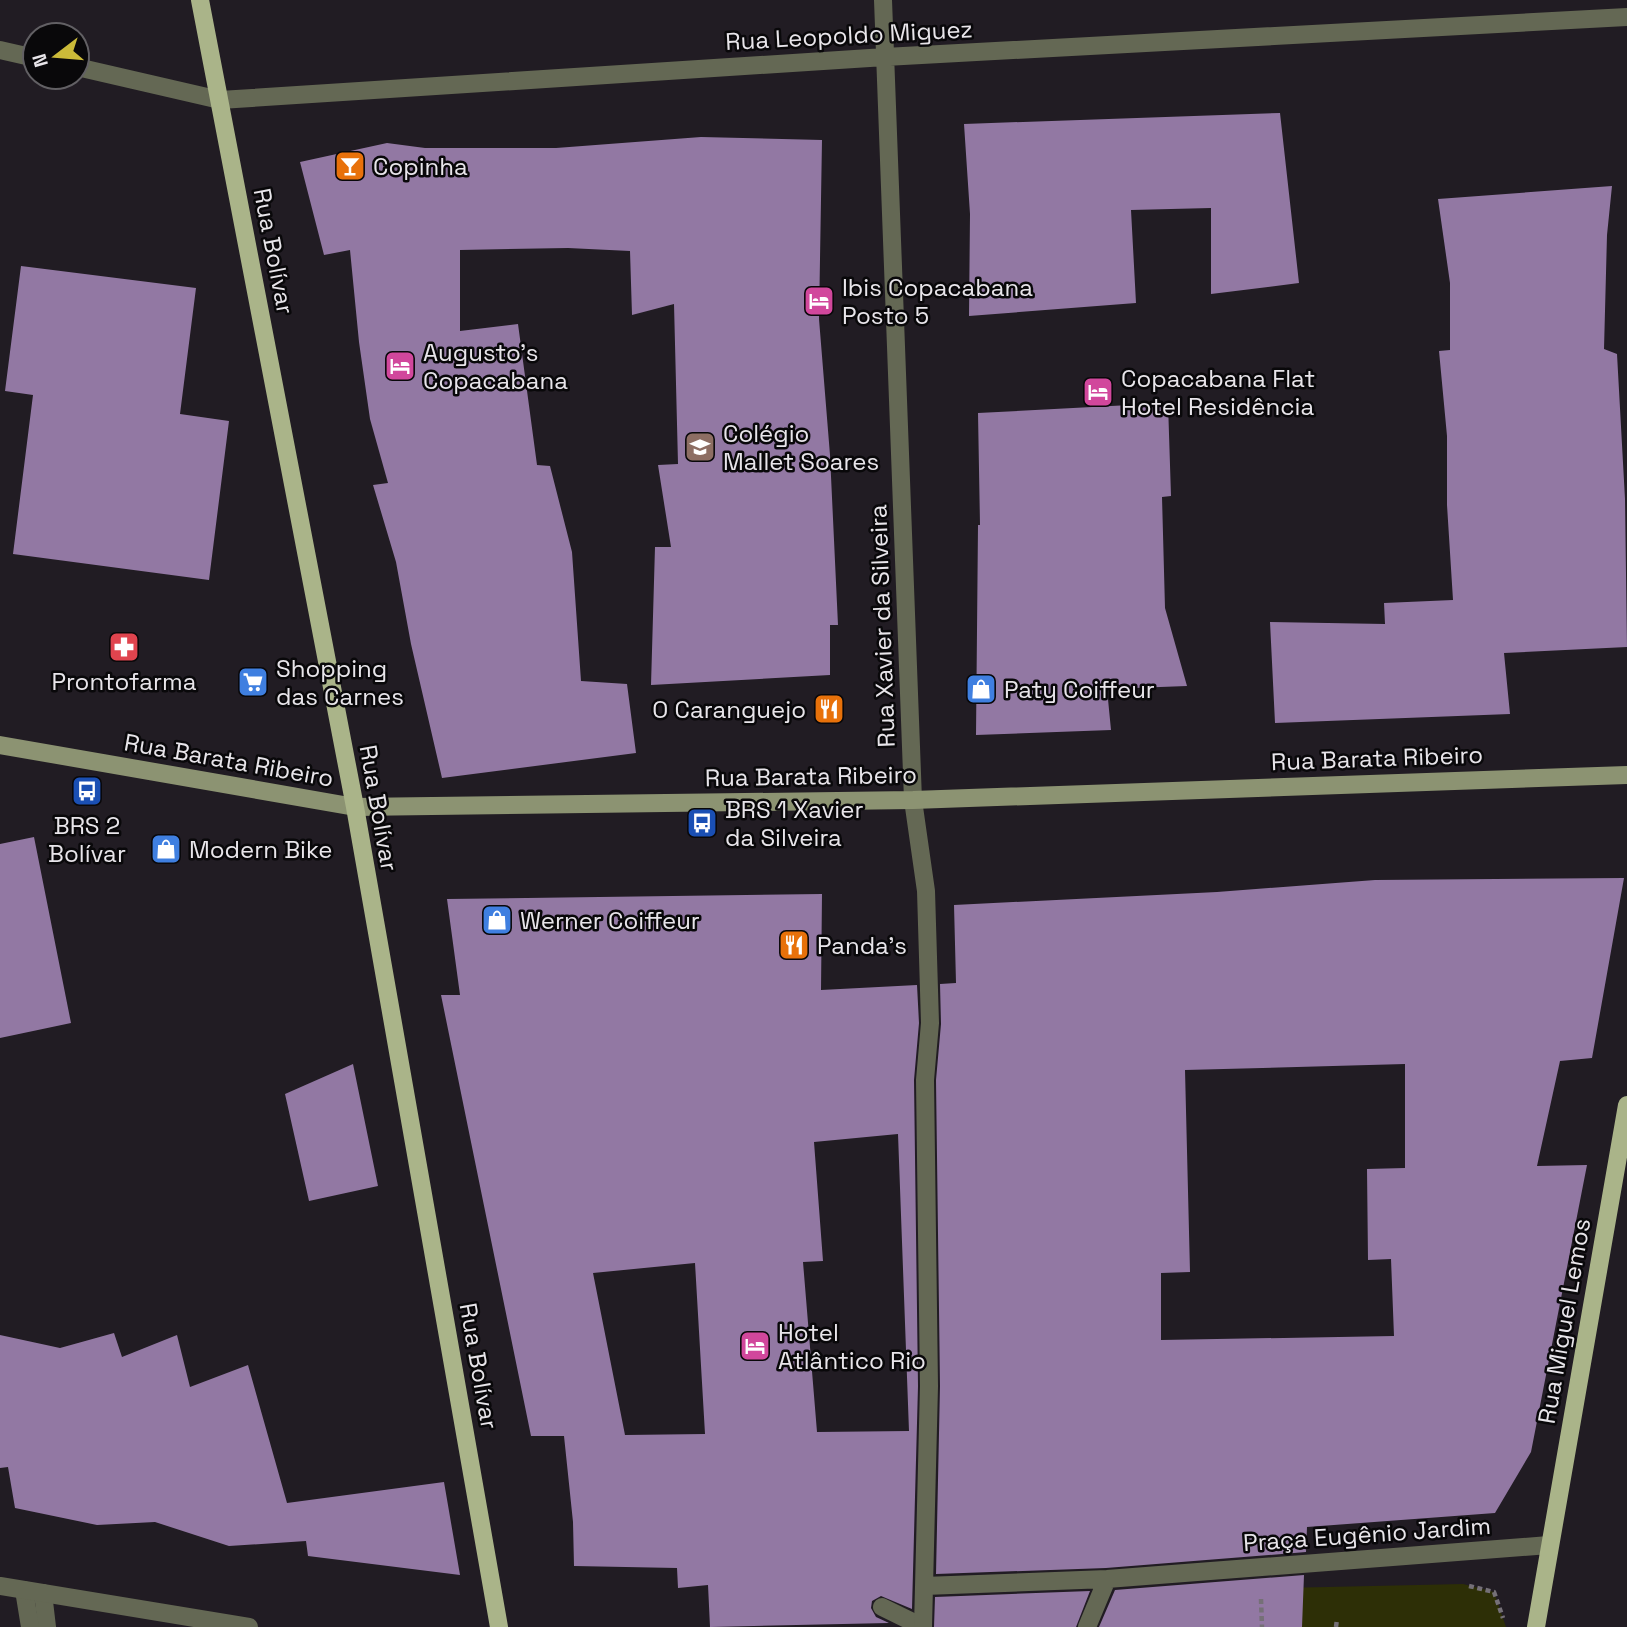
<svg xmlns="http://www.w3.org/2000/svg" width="1627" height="1627" viewBox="0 0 1627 1627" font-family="'Space Grotesk',sans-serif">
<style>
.park{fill:#2d2f06}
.building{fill:#9278a3;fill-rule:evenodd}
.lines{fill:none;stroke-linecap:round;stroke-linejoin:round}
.path{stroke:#757077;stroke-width:4.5;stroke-dasharray:5 3.5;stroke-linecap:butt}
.service{stroke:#646854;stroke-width:18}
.minor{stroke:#646854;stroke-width:18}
.tertiary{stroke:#646854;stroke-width:18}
.secondary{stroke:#8c9372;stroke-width:18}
.primary{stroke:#aab489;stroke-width:18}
.labels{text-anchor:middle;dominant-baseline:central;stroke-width:5;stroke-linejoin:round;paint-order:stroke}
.street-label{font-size:24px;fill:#e8e5ea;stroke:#09080a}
.poi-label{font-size:24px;fill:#e8e5ea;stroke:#09080a;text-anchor:start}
</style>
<rect width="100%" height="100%" fill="#211c23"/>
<path class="park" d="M1463,1584L1494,1592L1506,1627H1113L1149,1591Z"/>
<path class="building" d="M1280,113L1299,283L1211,294V208L1131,210L1136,303L969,316L970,214L964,124Z
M701,137L822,140L819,319L830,455L838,625H830V675L651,685L655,547H671L658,465L678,464L674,304L632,315L630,251L568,248L460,250V331L518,324L537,465L550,466L572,552L581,681L627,684L636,753L442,778L411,644L396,562L373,485L388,483L370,419L359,342L350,250L324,255L300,162L387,143L425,148H556Z
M1612,186L1607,235L1604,349L1617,354L1625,499L1627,647L1504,653L1510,714L1275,723L1270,622L1385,624L1384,603L1453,600L1447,505V436L1439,351L1450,350V283L1438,199Z
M21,266L196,288L180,414L229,421L209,580L13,554L33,395L5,391Z
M1168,403L1171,496L1162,497L1165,608L1187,686L1107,689L1111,730L976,735L978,525H980L978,413Z
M34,837L71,1023L0,1038V844Z
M1624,878L1592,1058L1560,1061L1537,1166L1587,1165L1531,1452L1495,1513L1307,1527L1306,1552L1106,1568L936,1574L940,1386L936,1080L941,1024L940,984L956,983L954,905L1217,892L1375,880ZM1405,1064V1168L1367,1169L1368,1260L1391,1259L1394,1336L1161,1340V1273L1190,1272L1185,1070Z
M822,894L821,990L917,985L919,1023L914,1080L918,1386L912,1609L881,1596L872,1601L871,1608L876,1617L889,1623L710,1627L708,1585L678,1588L677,1568L574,1566L573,1522L564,1436H531L441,995H460L447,899ZM898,1134L909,1431L817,1432L803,1262L823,1261L814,1142ZM695,1263L705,1434L625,1435L593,1273Z
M353,1064L378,1186L309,1201L285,1094Z
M114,1333L122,1357L177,1335L190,1387L248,1365L287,1503L444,1482L460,1575L308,1556L306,1541L229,1546L155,1522L97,1525L15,1508L8,1467L0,1468V1335L60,1348Z
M1304,1575L1302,1627H1099L1115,1590Z
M1090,1591L1076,1627H934L935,1597Z"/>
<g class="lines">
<path class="path" d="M1469,1586L1494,1592L1503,1618
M1261,1599L1262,1627
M1336,1627L1337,1619"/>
<path class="service" d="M43,1593L47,1627
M882,1607L923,1627"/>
<path class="minor" d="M883,0L913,800L926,891L930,1023L925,1080L929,1386L923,1627
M0,50L35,58
M77,67L220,100L885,57L1627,17
M924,1586L1107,1579L1549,1545
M24,1590L30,1627
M1087,1627L1107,1579"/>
<path class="tertiary" d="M0,1586L249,1627"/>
<path class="secondary" d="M0,745L355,807L913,800L1627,775"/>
<path class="primary" d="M200,0L355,807L499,1627
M1536,1627L1627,1105"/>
</g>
<defs>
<g id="bar-square" transform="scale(1.575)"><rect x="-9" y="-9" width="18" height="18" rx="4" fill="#e8710a" stroke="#09080a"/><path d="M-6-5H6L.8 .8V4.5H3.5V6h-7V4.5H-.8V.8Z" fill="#fff"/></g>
<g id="hotel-square" transform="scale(1.575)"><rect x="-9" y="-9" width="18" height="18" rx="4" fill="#d1479c" stroke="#09080a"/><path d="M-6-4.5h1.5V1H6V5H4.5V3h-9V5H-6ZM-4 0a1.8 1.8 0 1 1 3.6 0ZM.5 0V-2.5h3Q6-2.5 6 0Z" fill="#fff"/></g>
<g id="school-square" transform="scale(1.575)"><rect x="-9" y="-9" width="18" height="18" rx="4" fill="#8d6e63" stroke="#09080a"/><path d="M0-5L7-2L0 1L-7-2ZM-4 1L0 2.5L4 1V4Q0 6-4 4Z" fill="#fff"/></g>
<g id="pharmacy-square" transform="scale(1.575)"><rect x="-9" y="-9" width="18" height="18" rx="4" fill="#e0444e" stroke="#09080a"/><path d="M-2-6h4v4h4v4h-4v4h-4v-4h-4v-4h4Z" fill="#fff"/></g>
<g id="supermarket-square" transform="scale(1.575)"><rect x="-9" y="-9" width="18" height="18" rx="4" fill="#3f7fe0" stroke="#09080a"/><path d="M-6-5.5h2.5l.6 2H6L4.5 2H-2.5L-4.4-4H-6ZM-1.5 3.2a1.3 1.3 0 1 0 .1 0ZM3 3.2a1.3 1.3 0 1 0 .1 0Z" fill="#fff"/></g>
<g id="shop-square" transform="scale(1.575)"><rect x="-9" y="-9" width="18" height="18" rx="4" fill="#3f7fe0" stroke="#09080a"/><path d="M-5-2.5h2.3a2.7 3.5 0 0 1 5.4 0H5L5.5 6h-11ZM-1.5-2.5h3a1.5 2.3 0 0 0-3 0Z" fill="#fff"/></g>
<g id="restaurant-square" transform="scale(1.575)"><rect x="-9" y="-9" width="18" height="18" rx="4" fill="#e8710a" stroke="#09080a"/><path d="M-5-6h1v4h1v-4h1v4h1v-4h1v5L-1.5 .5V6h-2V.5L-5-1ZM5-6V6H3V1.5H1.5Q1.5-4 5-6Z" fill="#fff"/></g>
<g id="bus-square" transform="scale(1.575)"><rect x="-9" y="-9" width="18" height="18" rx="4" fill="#1a4fb4" stroke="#09080a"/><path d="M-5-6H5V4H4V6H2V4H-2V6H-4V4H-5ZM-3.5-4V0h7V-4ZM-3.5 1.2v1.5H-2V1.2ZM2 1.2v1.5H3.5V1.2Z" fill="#fff"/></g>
</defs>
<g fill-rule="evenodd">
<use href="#bar-square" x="350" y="166"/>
<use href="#hotel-square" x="819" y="301"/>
<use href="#hotel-square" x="400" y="366"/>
<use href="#hotel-square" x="1098" y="392"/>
<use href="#school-square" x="700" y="447"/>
<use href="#pharmacy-square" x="124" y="647"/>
<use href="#supermarket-square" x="253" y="682"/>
<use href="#shop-square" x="981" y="689"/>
<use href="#restaurant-square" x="829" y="709"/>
<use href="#bus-square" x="87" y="791"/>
<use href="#bus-square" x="702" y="823"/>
<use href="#shop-square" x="166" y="849"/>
<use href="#shop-square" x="497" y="920"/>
<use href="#restaurant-square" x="794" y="945"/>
<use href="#hotel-square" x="755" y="1346"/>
</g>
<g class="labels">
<g class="street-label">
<text transform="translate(849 35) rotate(-3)">Rua Leopoldo Miguez</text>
<text transform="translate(274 251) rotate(79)">Rua Bolívar</text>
<text transform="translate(882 626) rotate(-92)">Rua Xavier da Silveira</text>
<text transform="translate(1377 758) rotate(-2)">Rua Barata Ribeiro</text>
<text transform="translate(229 760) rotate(10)">Rua Barata Ribeiro</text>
<text transform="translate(811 776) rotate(-1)">Rua Barata Ribeiro</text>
<text transform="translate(379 808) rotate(80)">Rua Bolívar</text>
<text transform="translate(1564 1321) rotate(-80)">Rua Miguel Lemos</text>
<text transform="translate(479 1366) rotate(80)">Rua Bolívar</text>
<text transform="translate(1367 1534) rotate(-4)">Praça Eugênio Jardim</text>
</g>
<g class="poi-label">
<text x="373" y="166">Copinha</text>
<text x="842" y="287">Ibis Copacabana<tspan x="842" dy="28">Posto 5</tspan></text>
<text x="423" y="352">Augusto's<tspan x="423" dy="28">Copacabana</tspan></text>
<text x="1121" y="378">Copacabana Flat<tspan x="1121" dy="28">Hotel Residência</tspan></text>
<text x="723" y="433">Colégio<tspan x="723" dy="28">Mallet Soares</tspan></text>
<text x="276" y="668">Shopping<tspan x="276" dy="28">das Carnes</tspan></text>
<text x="124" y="681" text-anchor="middle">Prontofarma</text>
<text x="1004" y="689">Paty Coiffeur</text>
<text x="806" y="709" text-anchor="end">O Caranguejo</text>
<text x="725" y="809">BRS 1 Xavier<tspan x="725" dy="28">da Silveira</tspan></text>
<text x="87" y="825" text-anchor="middle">BRS 2<tspan x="87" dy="28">Bolívar</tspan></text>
<text x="189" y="849">Modern Bike</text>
<text x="520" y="920">Werner Coiffeur</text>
<text x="817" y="945">Panda's</text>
<text x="778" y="1332">Hotel<tspan x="778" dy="28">Atlântico Rio</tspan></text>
</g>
</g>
<g transform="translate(56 56) rotate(254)"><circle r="33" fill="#09080a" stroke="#626064" stroke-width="2"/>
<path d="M0-5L12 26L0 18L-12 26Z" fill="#cbba39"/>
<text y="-10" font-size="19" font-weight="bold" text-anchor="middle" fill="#e8e5ea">N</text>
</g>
</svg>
